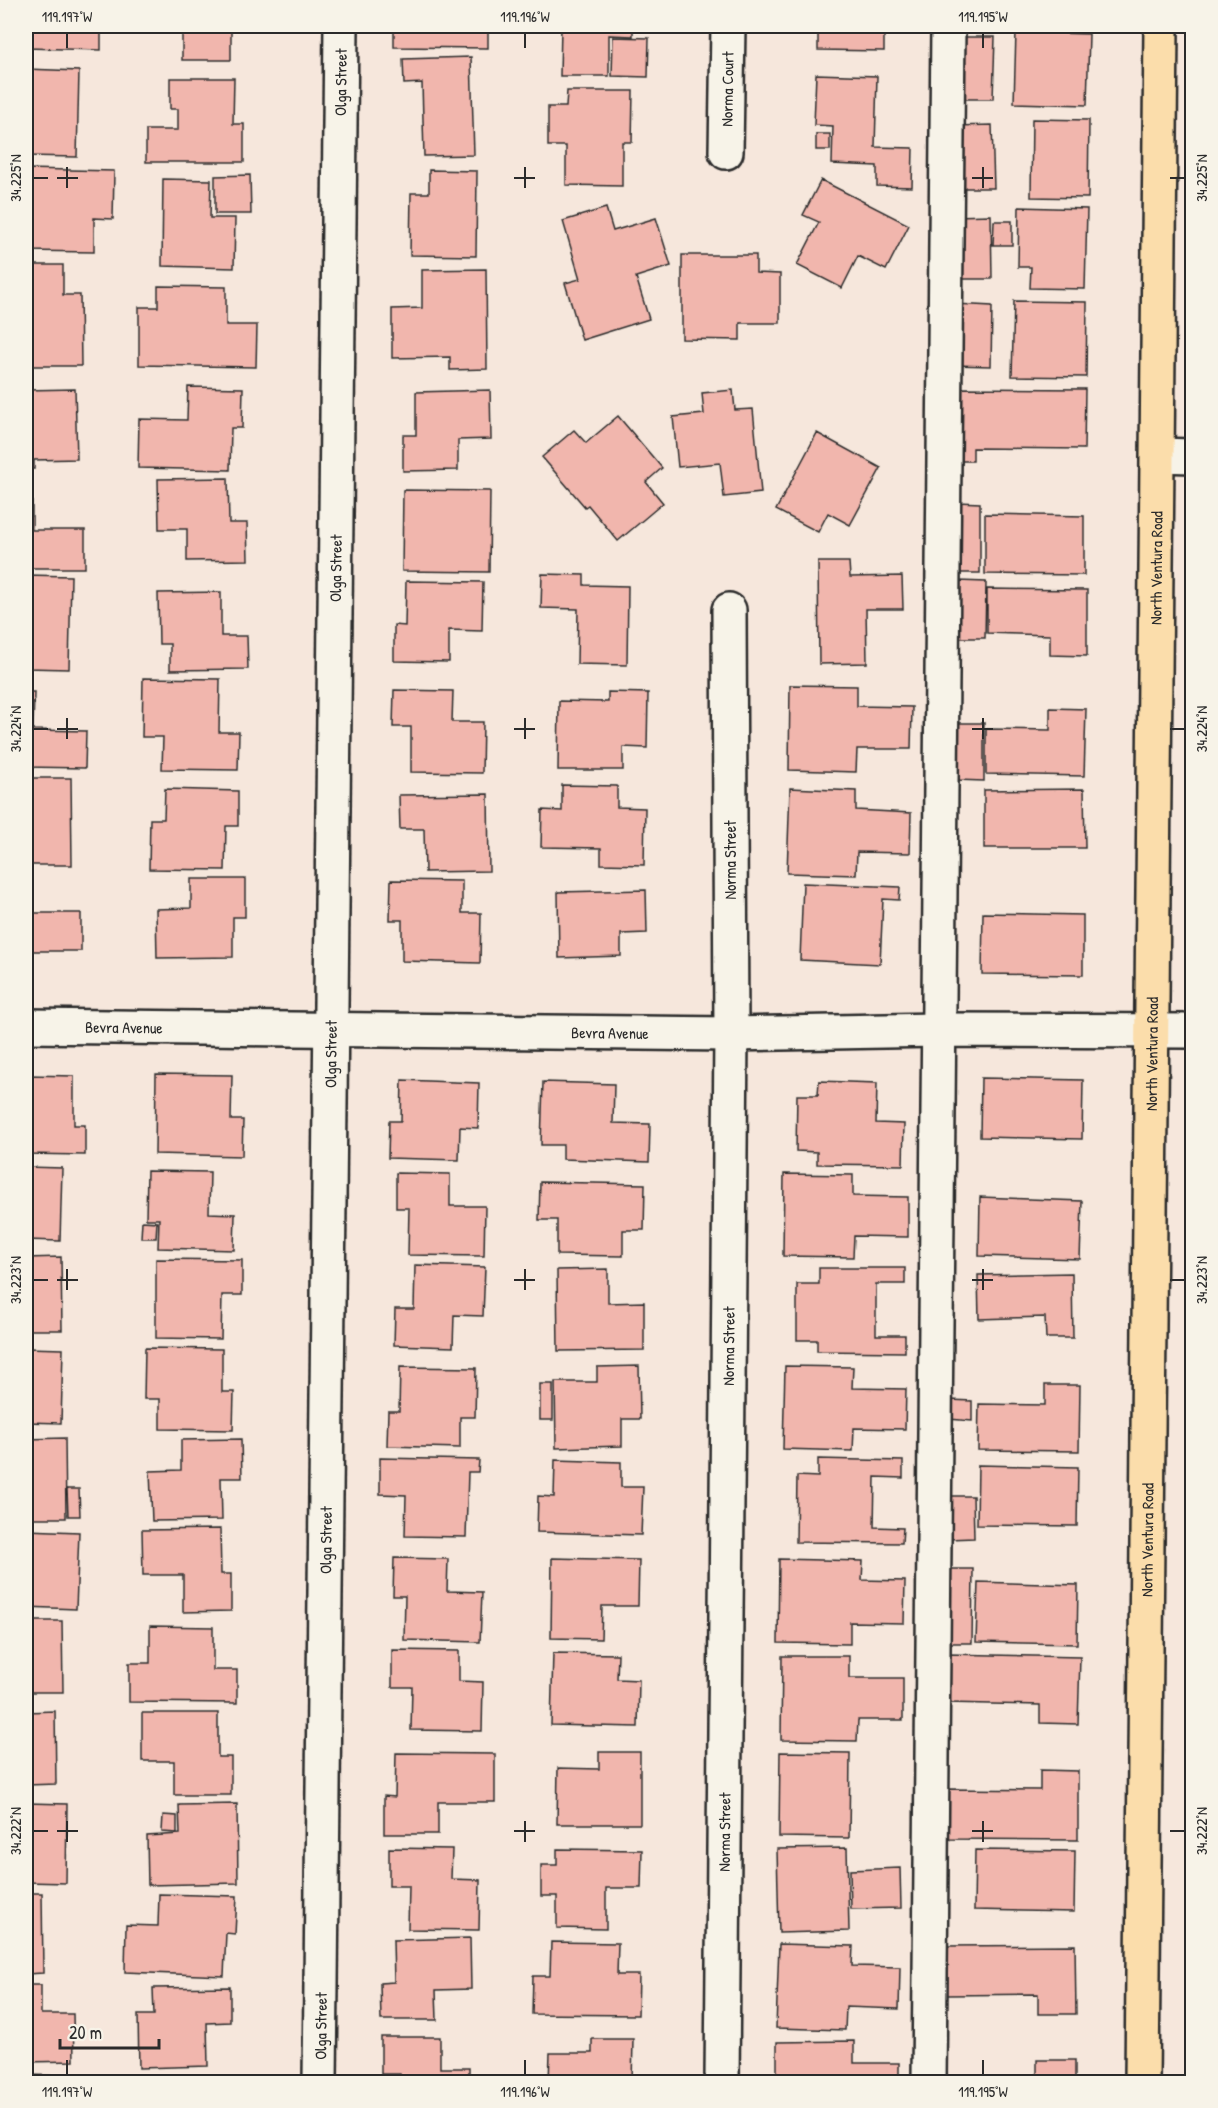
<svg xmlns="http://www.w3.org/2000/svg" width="1218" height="2108" viewBox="0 0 1218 2108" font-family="'Patrick Hand',sans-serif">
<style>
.building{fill:#f1b6ad;stroke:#2b2b2b;stroke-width:1.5}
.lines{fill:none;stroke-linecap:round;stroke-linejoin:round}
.minor-casing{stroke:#2b2b2b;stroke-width:38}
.major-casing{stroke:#2b2b2b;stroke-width:38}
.minor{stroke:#f7f3e8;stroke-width:33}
.major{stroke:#fbddab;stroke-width:33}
.ticks{fill:none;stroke:#2b2b2b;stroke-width:2}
.labels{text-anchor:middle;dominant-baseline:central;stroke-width:4.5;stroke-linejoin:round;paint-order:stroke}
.street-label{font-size:16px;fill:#2b2b2b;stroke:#f7f3e8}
.neatline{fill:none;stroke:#2b2b2b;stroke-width:2}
.ticks-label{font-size:15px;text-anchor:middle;fill:#2b2b2b}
</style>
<rect width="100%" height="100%" fill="#f6e7dc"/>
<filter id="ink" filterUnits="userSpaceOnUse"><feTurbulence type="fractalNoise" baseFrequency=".0167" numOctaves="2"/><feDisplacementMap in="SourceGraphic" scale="12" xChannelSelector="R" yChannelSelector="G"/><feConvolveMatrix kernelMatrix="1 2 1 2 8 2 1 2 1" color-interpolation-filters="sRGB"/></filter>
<g filter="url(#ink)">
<path class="building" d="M26,26H101V50L26,48Z
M182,26H231V60H182Z
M394,26H488V48L394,47Z
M561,26H633V36L609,35V76H560Z
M818,26H917V33L884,32V51L818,50Z
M1016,32L1089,34L1087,105L1014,103Z
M613,37L649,38L648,77L612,76Z
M958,37H995L993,99H957Z
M471,57L474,155L424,156L422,83L404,84L403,59Z
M26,69L79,71L77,157L26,156Z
M816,74L877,76L875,147L913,148L912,187L877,186V166L832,164L833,126L814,125Z
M170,78H234L233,124H244V162H146V130H178V109H170Z
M567,91H633L632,142H622V186L566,185V146H548V107H566Z
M1032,119L1089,120L1088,198L1031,197Z
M992,125L994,188H957L955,126Z
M816,134H830V150H816Z
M26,169L114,171L113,219L94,218V252L26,251Z
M429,170L477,171L476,256L410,255L411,193H429Z
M250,175L251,214H215V176Z
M163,179L211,180L210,218H235L234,268L162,266Z
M821,180L909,225L886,270L858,256L842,288L797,265L819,222L803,215Z
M1019,207L1087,209L1085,289L1030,288L1031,267H1018Z
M606,208L613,231L656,218L671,266L636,277L649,319L582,340L565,283L580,279L563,221Z
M991,215L992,279H956L954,216Z
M994,221H1012V245H993Z
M682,255H756V273L780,274V323H740V340L682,339Z
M26,265H63V295H80L81,366H26Z
M486,269L487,369L450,370V357L392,358V309L422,308V270Z
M158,286L226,287V325H257L256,367L139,365V307H158Z
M1014,301L1087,302L1086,377L1012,376Z
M955,304L992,306L991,366L953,365Z
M188,387L243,388L242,428H231L230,470L138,468L139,419L187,420Z
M956,388L1085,389L1084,449L973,448V461H955Z
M75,389L77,459L34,460V469H26V390Z
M490,390L491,439L458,440V470L403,471V435H416V392Z
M733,390L735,410L753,409L761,493L724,497L720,463L678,467L673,417L704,414L702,393Z
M618,416L662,468L646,482L663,503L618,541L588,505L585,507L542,457L574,430L586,443Z
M817,433L881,468L850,525L828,513L818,532L776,510Z
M228,478L229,523H247L248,560L187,561V529H159L158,479Z
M403,490L490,491L489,572L402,571Z
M26,492H32V530H85V568H26Z
M957,502L980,503V573H956Z
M985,514L1084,516V575L985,574Z
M818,562H849L850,577L902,576L903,609H866L867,663L819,664Z
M542,574L584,575V585L628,586L627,665L577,664L578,609L541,608Z
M26,575L71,576L69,669L26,668Z
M406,581L483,582L482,631L449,630V662L394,661V625L405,626Z
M958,581L986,582L985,638H956Z
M987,589L1087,590V656L1050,655V635L987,633Z
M221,592V636H247L248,669L170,670V644H159L158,593Z
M143,678L220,679L219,732H239L238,770L162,769L163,737H142Z
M790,685L857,686V706L912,707L911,749H857L856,772L789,770Z
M394,690L453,691L452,722H483L482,773L411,772V727H393Z
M26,692H34L33,730L86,731L85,768L26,767Z
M608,692L648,693L647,748L623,747V770H558L559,701L608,702Z
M1050,708L1086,709L1084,776L986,774V729L1050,730Z
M956,723H984V781L956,780Z
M26,778H71L72,865H26Z
M562,785L617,786V807L645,808L644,865L601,864V848L541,847L542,810L562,811Z
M790,788L856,791V810L911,813L910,853L857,852L856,875L787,873Z
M165,789L238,791V826H226L225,870L149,869L150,819H164Z
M1084,789L1085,848H984V790Z
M488,794L489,871L425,872L424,829H400L399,795Z
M26,879H28V913H81V951H26Z
M191,879H245V917H233V957L157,958L156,909L191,908Z
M391,880L462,881V913H481L480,963L402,961V920H390Z
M803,883L900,887L899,900L883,899L880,964L800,960Z
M646,890L647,933L621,934V956L559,958L558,892Z
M983,913L1083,915V975L982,974Z
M156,1074L232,1075L231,1120H243L242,1156L155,1154Z
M26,1075L74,1076V1125H85V1155L26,1154Z
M981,1078L1083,1080L1082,1139L980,1137Z
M402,1080L479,1083L478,1128L460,1127L459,1160L388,1158L389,1121H401Z
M819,1081L877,1083L876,1123L904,1124L903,1165L817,1164V1152L796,1151L797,1095H818Z
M543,1082L614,1084L613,1123L650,1124L649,1162L563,1159V1145H541Z
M26,1167L62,1168L60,1241L26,1240Z
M147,1171L210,1172L209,1213L235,1214L234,1250L158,1248L159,1219H146Z
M396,1173L450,1174V1206H485L484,1256L408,1255L409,1208H396Z
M784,1174L853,1175V1196L908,1197V1237L854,1236L853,1257L783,1256Z
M540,1182L645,1184L644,1230H623V1256L557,1255V1220H539Z
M980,1197L1082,1201L1080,1259L979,1256Z
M142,1221L157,1222L156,1238H141Z
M61,1257L62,1330H26V1258Z
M156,1259L242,1260V1295H222L221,1339L156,1338Z
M415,1265L485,1267L483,1316L454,1315L453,1347L394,1345L395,1309H414Z
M819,1268H905V1284H876V1335H905V1352L817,1351V1340H797V1284H819Z
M608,1269V1303L644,1302V1350L558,1351L557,1270Z
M1072,1273L1073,1338H1046L1045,1317L979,1319L978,1275Z
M26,1348L63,1349L61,1423L26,1422Z
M145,1348L222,1349V1392H234L233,1430L160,1429V1399H144Z
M639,1366L640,1419H622V1446L556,1448L555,1382H597V1367Z
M785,1366L853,1367L852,1388L906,1389L905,1429L854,1428L853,1451L783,1449Z
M400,1367L476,1368L475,1417H460V1448L387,1446L388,1411H399Z
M540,1384H553V1420H540Z
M1045,1385H1080L1079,1451L978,1450L979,1404L1045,1405Z
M950,1400L972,1401V1421L949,1419Z
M65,1438L66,1518H26V1439Z
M241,1439L242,1478H221L222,1520L152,1521L150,1471L181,1470V1440Z
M380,1458L479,1460L478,1472H468L466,1537L405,1536L406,1495L380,1494Z
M818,1459L903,1461V1478L875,1477L874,1527L903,1528L902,1543L796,1542L797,1476L818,1477Z
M555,1460L621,1462V1487H643L641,1535L537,1532L538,1496L554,1497Z
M978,1465L1078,1467L1077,1526L977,1525Z
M67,1489H79L80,1516H68Z
M948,1496H973L974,1538L948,1539Z
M220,1529L221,1574H231V1611L183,1612V1575H143L142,1530Z
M26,1530L79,1532L76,1609L26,1607Z
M394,1558L448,1559L447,1591L482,1592L480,1642L404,1640L405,1596H393Z
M552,1558L639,1560L638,1606H602L601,1639L551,1638Z
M779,1559L863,1561L862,1580L905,1581L904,1623L850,1622V1644L778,1643Z
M950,1569H973L972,1643H948Z
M978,1582L1078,1585L1077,1644L976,1642Z
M26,1621H62L63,1692H26Z
M150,1626L213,1627V1670H237V1703L129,1702V1663H150Z
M392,1650L459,1651V1681L483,1682L482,1731L411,1730L412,1687H392Z
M553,1653L618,1654L617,1679L639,1680L638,1727L551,1725Z
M948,1654L1080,1657L1078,1724L1040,1723V1705L947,1703Z
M782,1656H849V1678H903V1720H858L857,1741L781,1740Z
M55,1711L56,1784L26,1785V1712Z
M142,1713H218V1757H231V1795H174V1761H142Z
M599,1752H640V1824H557L558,1768L599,1769Z
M780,1752L850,1753L849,1838L779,1837Z
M396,1753L495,1754V1802H438V1834H384V1796L395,1797Z
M1040,1770L1078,1771V1840L947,1839V1789L1040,1790Z
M26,1803L67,1804L66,1883L26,1882Z
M237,1804L238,1883L148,1885L147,1836L180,1834L179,1805Z
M163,1815L177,1816V1833L162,1832Z
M389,1848L452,1849L451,1879L480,1880L479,1930L408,1929L409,1886H389Z
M847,1848L849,1931L779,1933L777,1849Z
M557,1849L642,1850L641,1888H606V1929L557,1928V1896H541V1865H557Z
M975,1850L1075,1851L1074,1912L974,1910Z
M900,1868L901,1908L851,1909L850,1870Z
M26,1893H42L43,1973L26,1974Z
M159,1894L237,1896L235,1934L226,1933L224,1976L125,1972L126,1925L158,1926Z
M470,1938L471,1989L436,1990L437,2020H381L380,1983L394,1982L393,1940Z
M551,1942L618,1943L617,1975H639L638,2015L532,2014L533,1976H550Z
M779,1944L853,1946L852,1966L900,1967L899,2009L846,2007L845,2030L776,2028Z
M1075,1945L1076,2014H1038V1994L946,1995L945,1946Z
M26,1985H41V2014H73L74,2061L26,2062Z
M230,1987V2022L207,2023L208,2066L139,2068L138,2015H154L153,1988Z
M381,2037H440V2068H469V2082H400V2074H381Z
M592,2039H633L632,2082H549L550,2053H592Z
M854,2041V2063H899V2082H777V2042Z
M1037,2060H1075V2082H944V2077L1037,2079Z
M26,2075L69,2076L68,2082H26Z
M215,2075V2082H138V2076Z"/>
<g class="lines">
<g class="minor-casing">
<g id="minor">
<path id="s1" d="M726,152L728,26"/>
<path d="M1158,455L1192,456"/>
<path id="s2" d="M26,1026L731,1034L937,1030L1192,1031"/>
<path id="s3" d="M320,2082L341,26"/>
<path id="s4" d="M722,2082L731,1034L729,610"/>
<path d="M929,2082L948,26"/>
</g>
</g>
<g class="major-casing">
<g id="major">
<path id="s5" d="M1142,2082L1161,26"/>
</g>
</g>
<use href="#minor" class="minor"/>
<use href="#major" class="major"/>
</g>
</g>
<path class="ticks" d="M67,33V48M525,33V48M983,33V48M67,167V188M525,167V188M983,167V188M33,178H48M57,178H78M514,178H535M972,178H993M1170,178H1185M67,718V739M525,718V739M983,718V739M33,729H48M57,729H78M514,729H535M972,729H993M1170,729H1185M67,1269V1290M525,1269V1290M983,1269V1290M33,1280H48M57,1280H78M514,1280H535M972,1280H993M1170,1280H1185M67,1821V1842M525,1821V1842M983,1821V1842M33,1831H48M57,1831H78M514,1831H535M972,1831H993M1170,1831H1185M67,2060V2075M525,2060V2075M983,2060V2075"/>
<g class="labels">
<g class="street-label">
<text stroke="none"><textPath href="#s3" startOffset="2000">Olga Street</textPath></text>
<text stroke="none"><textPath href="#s1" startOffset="63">Norma Court</textPath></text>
<text stroke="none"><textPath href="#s3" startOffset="1514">Olga Street</textPath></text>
<text stroke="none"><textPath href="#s5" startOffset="1514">North Ventura Road</textPath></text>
<text transform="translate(730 860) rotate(-90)">Norma Street</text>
<text stroke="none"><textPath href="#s2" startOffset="98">Bevra Avenue</textPath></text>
<text stroke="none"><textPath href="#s2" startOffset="584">Bevra Avenue</textPath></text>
<text stroke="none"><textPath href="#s3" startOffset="1028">Olga Street</textPath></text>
<text stroke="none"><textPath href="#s5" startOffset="1028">North Ventura Road</textPath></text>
<text stroke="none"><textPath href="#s4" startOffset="736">Norma Street</textPath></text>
<text stroke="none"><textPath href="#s3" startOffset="542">Olga Street</textPath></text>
<text stroke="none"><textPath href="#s5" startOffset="542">North Ventura Road</textPath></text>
<text stroke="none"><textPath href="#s4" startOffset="250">Norma Street</textPath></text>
<text stroke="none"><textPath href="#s3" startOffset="56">Olga Street</textPath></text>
</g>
</g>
<rect width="1218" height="2108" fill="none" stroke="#f7f3e8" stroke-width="66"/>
<path d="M60 2039v9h99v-9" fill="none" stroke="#2b2b2b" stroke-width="3"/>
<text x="69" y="2039" font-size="18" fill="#2b2b2b" stroke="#f7f3e8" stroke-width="4.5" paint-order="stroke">20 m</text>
<rect x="33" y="33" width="1152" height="2042" class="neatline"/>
<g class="ticks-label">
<text x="67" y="22">119.197°W</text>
<text x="525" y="22">119.196°W</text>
<text x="983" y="22">119.195°W</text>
<text transform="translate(16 178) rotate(-90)" y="5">34.225°N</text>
<text transform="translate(1202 178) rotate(-90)" y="5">34.225°N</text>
<text transform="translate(16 729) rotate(-90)" y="5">34.224°N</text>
<text transform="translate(1202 729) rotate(-90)" y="5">34.224°N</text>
<text transform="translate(16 1280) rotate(-90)" y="5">34.223°N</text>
<text transform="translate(1202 1280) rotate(-90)" y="5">34.223°N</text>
<text transform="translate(16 1831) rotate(-90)" y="5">34.222°N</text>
<text transform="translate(1202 1831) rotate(-90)" y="5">34.222°N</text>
<text x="67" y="2097">119.197°W</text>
<text x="525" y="2097">119.196°W</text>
<text x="983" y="2097">119.195°W</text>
</g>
</svg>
